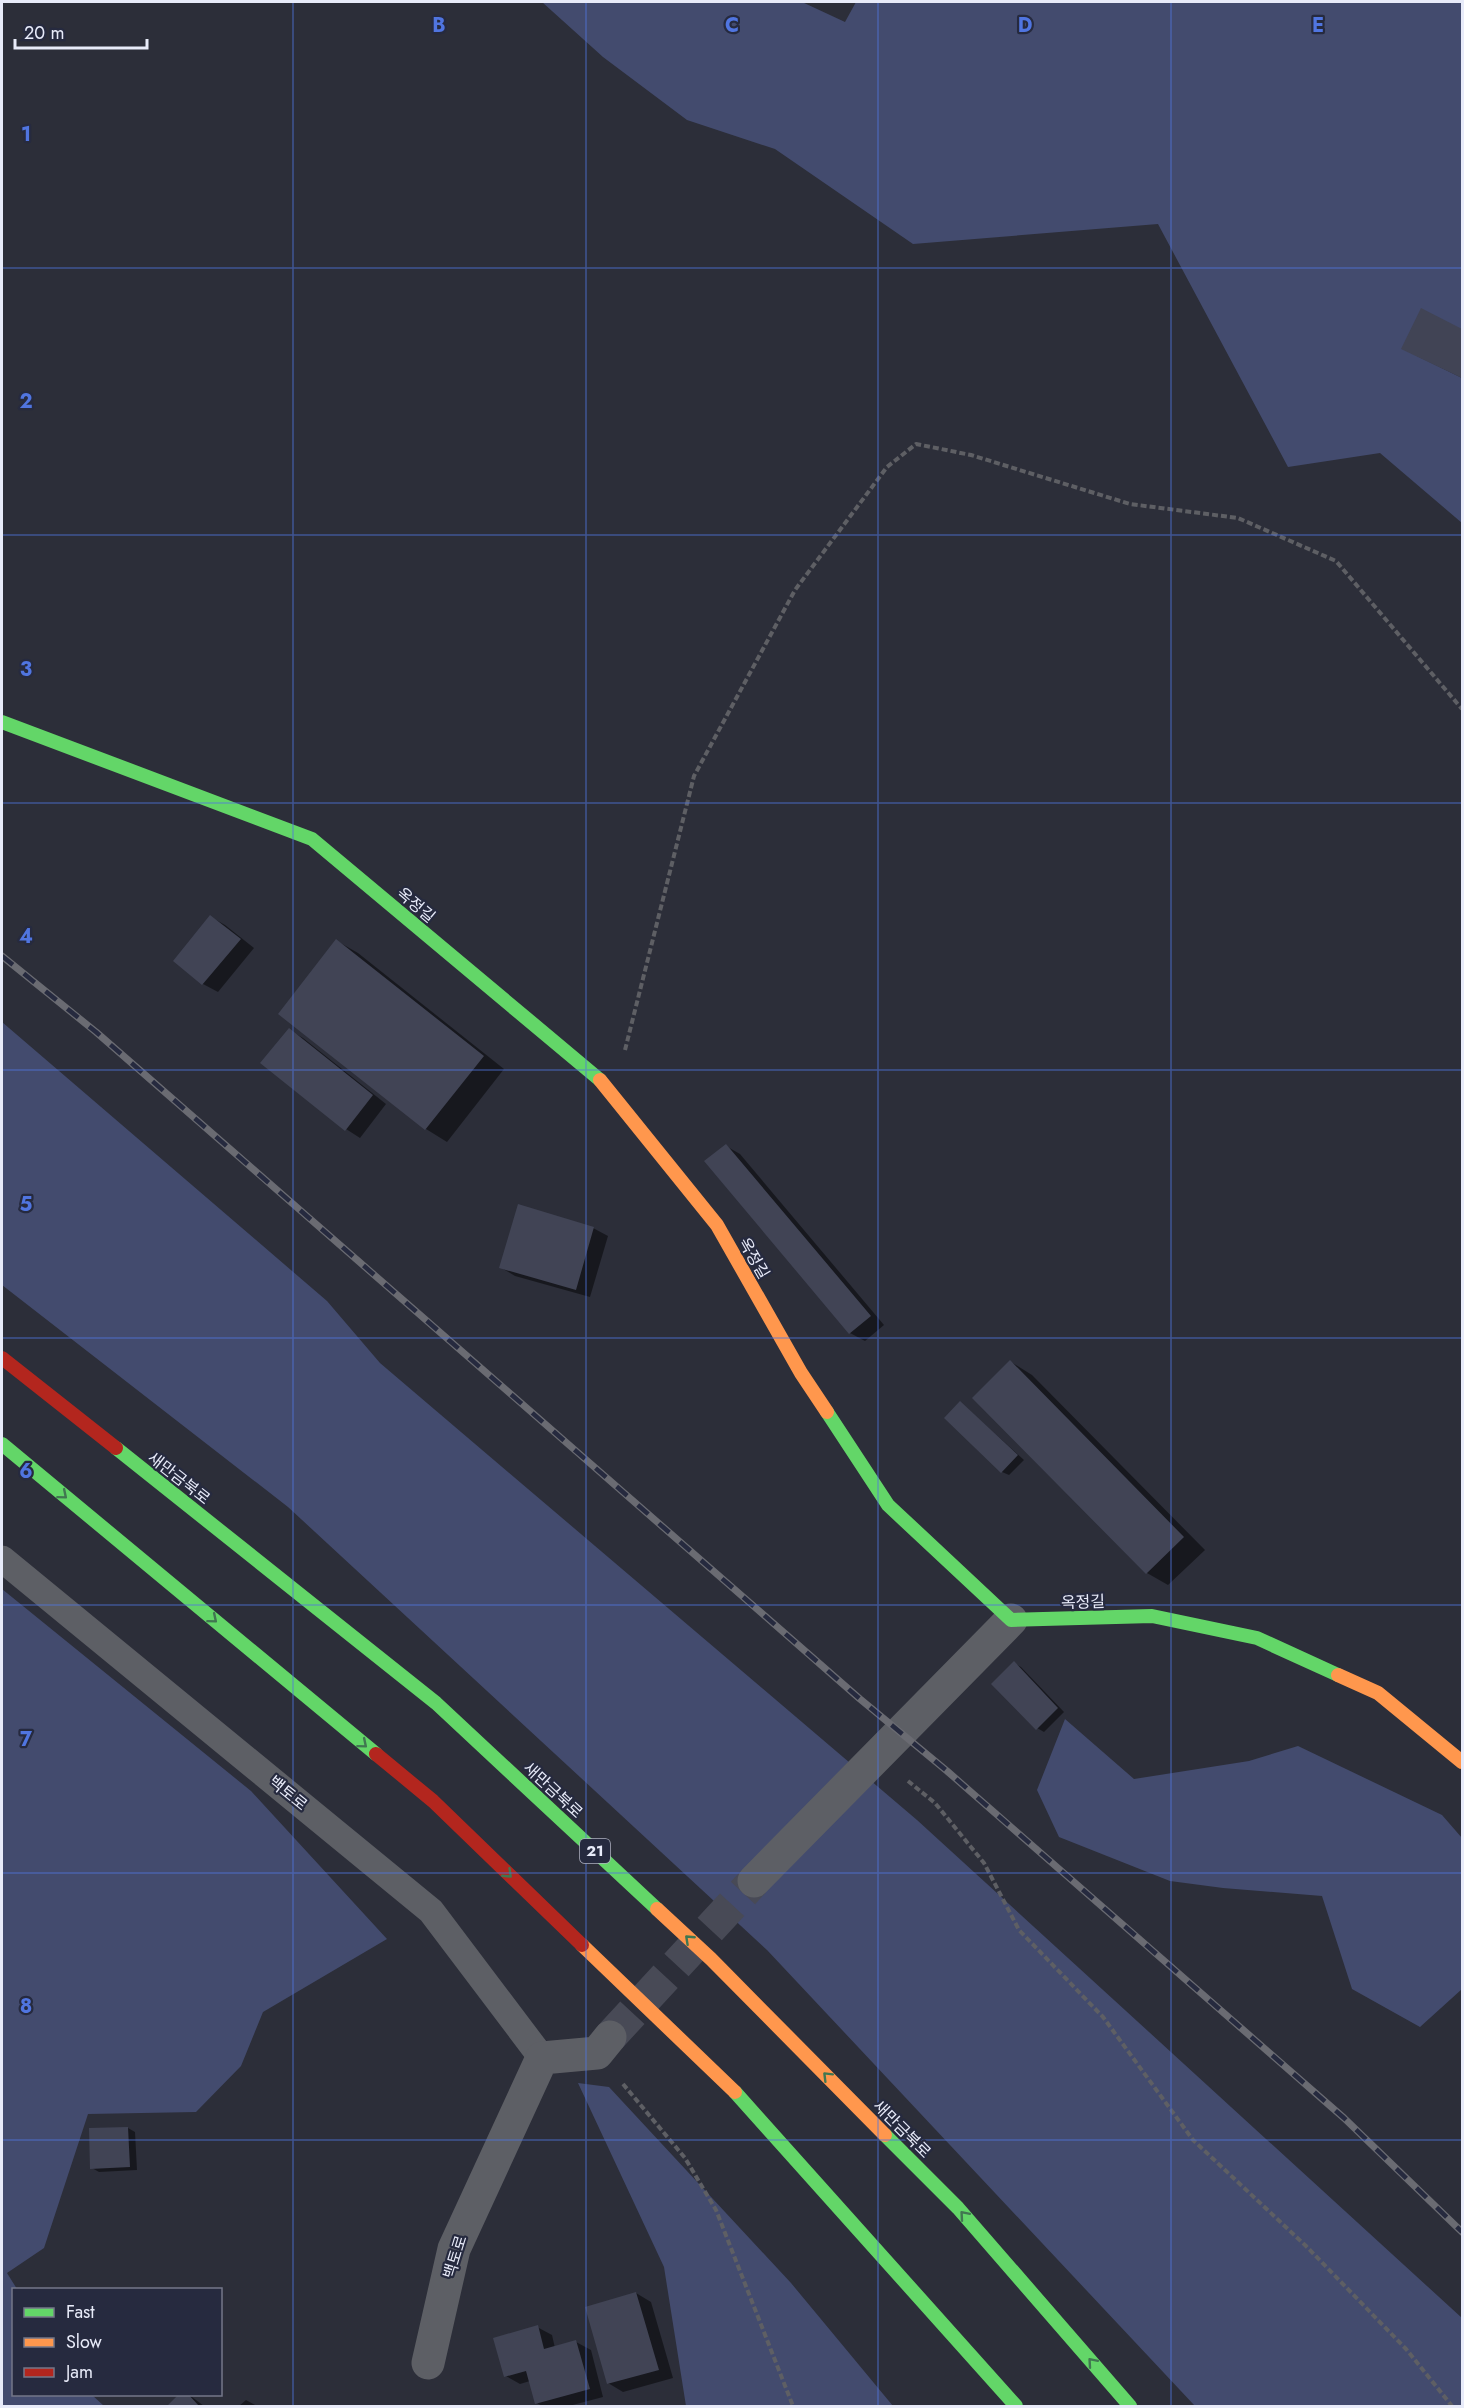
<svg xmlns="http://www.w3.org/2000/svg" width="1464" height="2408" viewBox="0 0 1464 2408" font-family="Jost,'Noto Sans KR',sans-serif">
<style>
.green{fill:#434b6e}
.shadow{fill:#0007}
.building{fill:#414455}
.lines{fill:none;stroke-linecap:round;stroke-linejoin:round}
.street-tunnel{stroke:#484a56;stroke-width:33;stroke-dasharray:33 16;stroke-linecap:butt}
.path{stroke:#5e5f64;stroke-width:4;stroke-dasharray:6 3;stroke-linecap:butt}
.lane{stroke:#5d5f65;stroke-width:27}
.street{stroke:#5d5f65;stroke-width:33}
.fast{stroke:#63d668;stroke-width:14}
.slow{stroke:#ff974d;stroke-width:14}
.jam{stroke:#b3261e;stroke-width:14}
.rail-casing{stroke:#6a6b72;stroke-width:7}
.rail{stroke:#262a3f;stroke-width:4.5;stroke-dasharray:14;stroke-linecap:butt}
.oneway{stroke:#417751}
.grid{fill:none;stroke:#5075e0;stroke-width:1.5;stroke-opacity:0.55}
.labels{text-anchor:middle;dominant-baseline:central;stroke-width:4.5;stroke-linejoin:round;paint-order:stroke}
.shield{fill:#262a3f;stroke:#aeb1c1;stroke-width:1.5}
.shield-label{font-size:15px;font-weight:bold;fill:#e8ebf9}
.street-label{font-size:16px;fill:#e8ebf9;stroke:#262a3f}
.grid-label{font-size:20px;text-anchor:middle;font-weight:bold;fill:#5075e0;stroke:#262a3f;stroke-width:4.5;stroke-linejoin:round;paint-order:stroke}
</style>
<rect width="100%" height="100%" fill="#2c2e39"/>
<path class="green" d="M542,2H802L845,22L856,2H1462V523L1380,453L1288,467L1158,224L913,244L775,149L687,120L603,57Z
M2,1022L327,1301L380,1363L917,1820L1462,2318V2406H1195L767,1950L288,1507L2,1285Z
M2,1589L251,1791L387,1939L263,2012L241,2066L196,2112L88,2114L44,2248L7,2273L17,2289L14,2290V2394L92,2395L104,2406H2Z
M1065,1719L1134,1779L1249,1761L1298,1746L1442,1815L1462,1838V1989L1420,2027L1352,1989L1322,1896L1223,1888L1170,1881L1059,1837L1037,1790Z
M578,2083L609,2087L791,2283L893,2406H686L664,2267Z"/>
<path class="shadow" d="M1421,310L1462,331V378L1417,356Z
M211,917L225,925L254,948L218,992L203,984L175,960Z
M337,941L358,953L504,1069L447,1142L426,1129Z
M289,1030L303,1038L386,1104L360,1138L346,1129Z
M726,1146L740,1154L884,1325L865,1341L850,1333Z
M593,1228L608,1236L590,1297L515,1276L500,1267Z
M1011,1362L1032,1375L1205,1550L1168,1585L1147,1573Z
M961,1403L1024,1460L1009,1475L1002,1472Z
M1014,1663L1021,1667L1064,1712L1044,1732L1037,1728Z
M128,2128L135,2132L137,2170L99,2172L92,2168L91,2129Z
M636,2293L651,2302L673,2378L623,2392L608,2383Z
M537,2327L552,2335L555,2348L576,2342L591,2350L603,2397L569,2406H542L537,2403L530,2381L520,2384L506,2376Z
M182,2394H188L204,2406H169Z
M246,2400L257,2406H239Z"/>
<path class="building" d="M1421,308L1462,329V378L1401,349Z
M210,915L241,939L202,985L173,961Z
M336,939L484,1056L425,1130L278,1014Z
M289,1028L373,1095L345,1131L260,1063Z
M726,1144L871,1316L849,1334L704,1161Z
M518,1204L594,1227L576,1290L499,1268Z
M1010,1360L1184,1537L1146,1574L972,1398Z
M960,1401L1018,1455L1001,1473L944,1418Z
M1014,1661L1058,1708L1036,1730L991,1684Z
M128,2127L130,2167L90,2169L89,2128Z
M636,2292L659,2370L607,2384L585,2307Z
M538,2325L544,2349L576,2340L590,2389L535,2404L526,2371L504,2377L493,2338Z
M179,2394H188L199,2406H167Z"/>
<g class="lines">
<path class="street-tunnel" d="M610,2037L754,1881"/>
<path class="path" d="M625,1050L694,776L795,590L887,467L916,444L971,455L1130,504L1238,518L1336,561L1462,709
M908,1781L935,1803L984,1863L1019,1930L1103,2017L1193,2140L1306,2246L1406,2349L1452,2406
M623,2084L685,2158L716,2210L793,2406"/>
<path class="lane" d="M2,1559L431,1911L542,2058"/>
<path class="street" d="M754,1881L1011,1620
M428,2363L454,2249L542,2058L597,2053L610,2037"/>
<path class="fast" d="M2,722L312,839L600,1080
M827,1412L888,1505L1011,1620L1152,1616L1257,1638L1338,1675
M2,1444L376,1754
M116,1448L436,1703L657,1909
M735,2092L1016,2406
M885,2135L958,2208L1130,2406"/>
<path class="slow" d="M600,1080L717,1225L801,1373L827,1412
M1338,1675L1378,1693L1462,1762
M657,1909L711,1959L885,2135
M582,1945L735,2092"/>
<path class="jam" d="M2,1358L116,1448
M376,1754L433,1801L582,1945"/>
<g class="rail-casing">
<path id="rail" d="M2,956L96,1032L860,1699L947,1771L1344,2118L1462,2232"/>
</g>
<use href="#rail" class="rail"/>
</g>
<defs><path id="oneway-chevron" d="M-2-3.5L2.5 0L-2 3.5" fill="none" stroke-width="1.6" stroke-linecap="round" stroke-linejoin="round" transform="scale(1.5)"/></defs>
<g class="oneway">
<use href="#oneway-chevron" transform="translate(63 1495) rotate(40)"/>
<use href="#oneway-chevron" transform="translate(213 1619) rotate(40)"/>
<use href="#oneway-chevron" transform="translate(363 1744) rotate(40)"/>
<use href="#oneway-chevron" transform="translate(508 1874) rotate(44)"/>
<use href="#oneway-chevron" transform="translate(689 1939) rotate(-137)"/>
<use href="#oneway-chevron" transform="translate(827 2076) rotate(-135)"/>
<use href="#oneway-chevron" transform="translate(964 2215) rotate(-131)"/>
<use href="#oneway-chevron" transform="translate(1092 2362) rotate(-131)"/>
</g>
<path class="grid" d="M293,2V2406M586,2V2406M878,2V2406M1171,2V2406M2,268H1462M2,535H1462M2,803H1462M2,1070H1462M2,1338H1462M2,1605H1462M2,1873H1462M2,2140H1462"/>
<g class="labels">
<rect class="shield" x="580" y="1839" width="30" height="24" rx="4.5"/>
<g class="shield-label">
<text x="595" y="1851">21</text>
</g>
<g class="street-label">
<text transform="translate(416 905) rotate(40)">옥정길</text>
<text transform="translate(754 1258) rotate(60)">옥정길</text>
<text transform="translate(179 1478) rotate(38)">새만금북로</text>
<text transform="translate(1083 1602) rotate(-2)">옥정길</text>
<text transform="translate(553 1790) rotate(43)">새만금북로</text>
<text transform="translate(288 1793) rotate(39)">백토로</text>
<text transform="translate(902 2129) rotate(45)">새만금북로</text>
<text transform="translate(455 2257) rotate(-73)">백토로</text>
</g>
</g>
<g class="grid-label">
<text x="439" y="32">B</text>
<text x="732" y="32">C</text>
<text x="1025" y="32">D</text>
<text x="1318" y="32">E</text>
<text x="26" y="141">1</text>
<text x="26" y="408">2</text>
<text x="26" y="676">3</text>
<text x="26" y="943">4</text>
<text x="26" y="1211">5</text>
<text x="26" y="1478">6</text>
<text x="26" y="1746">7</text>
<text x="26" y="2013">8</text>
</g>
<rect width="1464" height="2408" fill="none" stroke="#e8ebf9" stroke-width="6"/>
<rect x="12" y="2288" width="210" height="108" fill="#262a3f" stroke="#747789" stroke-width="1.5"/>
<rect x="24" y="2308" width="30" height="9" fill="#63d668" stroke="#747789" stroke-width="1.5"/>
<text x="66" y="2318" font-size="18" fill="#e8ebf9">Fast</text>
<rect x="24" y="2338" width="30" height="9" fill="#ff974d" stroke="#747789" stroke-width="1.5"/>
<text x="66" y="2348" font-size="18" fill="#e8ebf9">Slow</text>
<rect x="24" y="2368" width="30" height="9" fill="#b3261e" stroke="#747789" stroke-width="1.5"/>
<text x="66" y="2378" font-size="18" fill="#e8ebf9">Jam</text>
<path d="M15 39v9h132v-9" fill="none" stroke="#e8ebf9" stroke-width="3"/>
<text x="24" y="39" font-size="18" fill="#e8ebf9" stroke="#262a3f" stroke-width="4.5" paint-order="stroke">20 m</text>
</svg>
